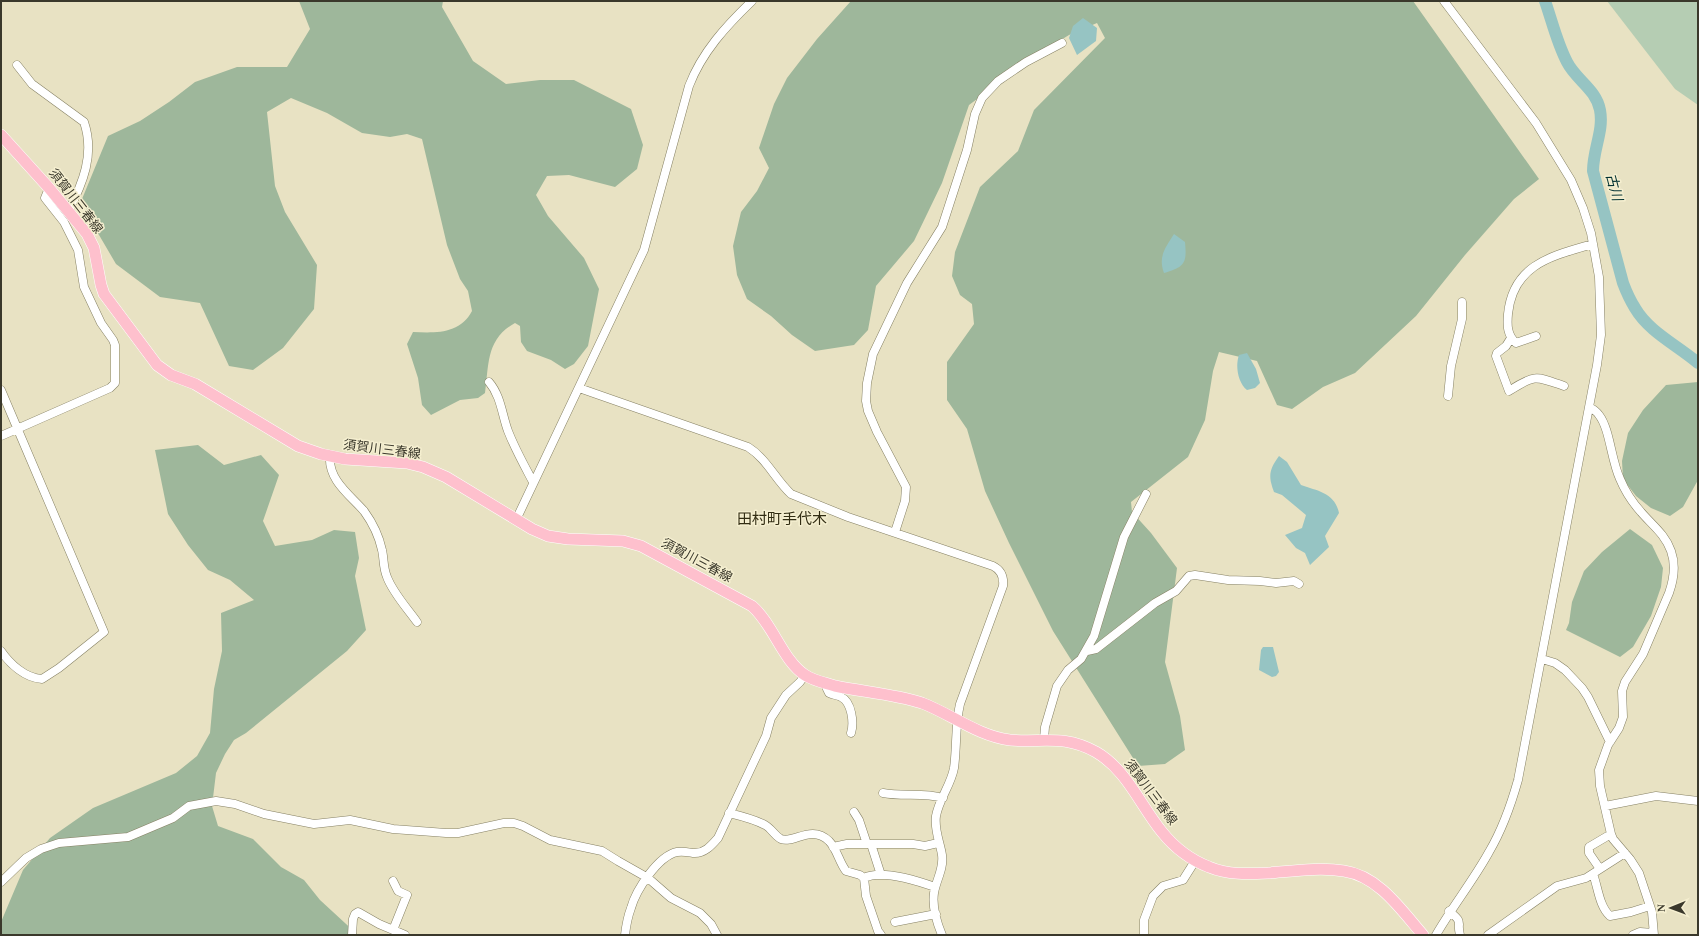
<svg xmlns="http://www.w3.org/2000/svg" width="1699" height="936" viewBox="0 0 1699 936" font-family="'Times New Roman','Noto Sans JP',serif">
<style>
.green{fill:#b5cdb3}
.forest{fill:#9eb79b}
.water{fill:#96c4c3}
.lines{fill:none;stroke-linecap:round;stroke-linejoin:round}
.river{stroke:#96c4c3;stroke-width:12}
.minor-casing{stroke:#868164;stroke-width:9}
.major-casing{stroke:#fff;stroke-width:12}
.minor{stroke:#fff;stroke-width:8}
.major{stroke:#fec0cd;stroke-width:11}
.labels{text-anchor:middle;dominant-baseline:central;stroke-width:3;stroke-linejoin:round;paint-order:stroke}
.street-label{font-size:13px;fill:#3a382b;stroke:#f5efd0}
.water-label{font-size:14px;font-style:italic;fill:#033232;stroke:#f5efd0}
.quarter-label{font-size:15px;fill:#322d13;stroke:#f5efd0}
</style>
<rect width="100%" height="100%" fill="#e8e2c3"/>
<path class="green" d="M1607,1H1698V105L1675,89Z"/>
<path class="forest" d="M299,1H443L442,7L473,61L506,84L540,80H574L631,109L643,145L637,169L615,187L569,175L547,176L536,195L548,216L584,258L599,289L588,346L574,364L565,369L551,360L527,351L521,342L520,326L515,323C486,339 489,364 485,393L478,398L460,400L431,415L422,405L418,378L407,344L413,332C436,333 460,334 472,311L468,291L460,279L447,245L422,139L407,134L390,137L362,133L327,113L291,98L267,112L275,186L285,212L317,265L314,309L283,348L253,370L229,366L200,303L160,297L116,264L92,223L82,199L108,136L140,121L169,102L195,82L237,67H287L310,29Z
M851,1H1413L1539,179L1514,199L1465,255L1416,316L1355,373L1323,387L1292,409L1277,405L1257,361L1219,352L1213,371L1205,420L1188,457L1131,502L1132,512L1151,533L1177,568L1165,662L1180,716L1185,750L1165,764L1138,766L1053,631L1009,543L985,491L967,429L947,400V362L974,324L972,304L960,295L952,276L955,252L980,187L1018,151L1034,110L1105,38L1097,23L1069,35L1035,56L969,105L942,183L914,241L876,286L868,330L854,345L815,351L792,335L771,316L747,299L737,275L733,246L741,212L757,191L769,168L759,148L774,104L787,78L817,39Z
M1698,382V480L1683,507L1670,516L1651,508L1636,496L1623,479L1622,461L1628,433L1643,410L1666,385Z
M198,445L224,465L261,455L279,475L263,521L275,546L312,540L334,530L355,532L359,558L355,576L366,630L347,651L246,733L234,740L225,754L216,773L212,806L218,826L253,839L281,867L304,880L320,900L358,935H1V922L23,870L50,838L93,808L176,773L197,756L210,733L214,689L222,651L221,613L254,600L230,580L208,570L188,545L168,514L155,450Z
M1630,529L1652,545L1663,568L1661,587L1651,616L1633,647L1620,657L1566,630L1569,623L1572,602L1584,571L1602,552Z"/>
<path class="water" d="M1083,18L1097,28L1096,41L1077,55L1069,38L1073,26Z
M1174,234L1185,242C1187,263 1185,267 1164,273C1158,257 1165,248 1174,234Z
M1247,353L1256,369L1260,383L1255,388L1247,390C1238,383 1235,366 1239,355Z
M1279,456L1287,462L1301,485C1318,491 1335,493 1339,513L1325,536L1329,547L1310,565L1305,553L1296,548L1285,535L1302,528L1306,515L1282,495L1274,492C1268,476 1269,470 1279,456Z
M1263,647H1273L1279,672L1276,676L1272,677L1259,670L1261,650Z"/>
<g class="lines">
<path class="river" d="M1545,1C1552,21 1557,43 1567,62C1576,80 1596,89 1600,110C1604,131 1593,149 1593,171L1623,283C1626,291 1630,300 1635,308C1649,332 1677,345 1698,363"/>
<g class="minor-casing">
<path id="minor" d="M17,65L32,84L84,122C95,154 83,183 68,212
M1536,336L1516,343C1507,335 1507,325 1508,314C1513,264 1552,256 1593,244
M1511,338L1506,346L1497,353L1496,356L1509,391C1535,374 1536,376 1564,386
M489,382C501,396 502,415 508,431C515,449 524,465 533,482
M579,388L748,447C767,459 775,479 791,494L848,517L993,566C1001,570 1004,577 1003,586L960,704C955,725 957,747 954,768C951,785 939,799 936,816C934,830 940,842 942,855C944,869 936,880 934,893C932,907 937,923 942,935
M1,390L104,632L59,668L42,679C25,678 10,664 1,651
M1448,396L1451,366L1462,319V302
M1589,407C1593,409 1597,412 1599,415C1610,429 1611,460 1620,479C1625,491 1632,502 1641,512C1652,525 1665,534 1671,551C1676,565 1674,579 1669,593L1643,654L1625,682L1622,691L1623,717L1619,728L1608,745L1599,770L1600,786L1611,834L1613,839L1630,859L1639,873L1652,912L1654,935
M1,436L110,388L115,383V345L113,340L101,323L84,287L78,250L64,222L45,198L49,188
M330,456C328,480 350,495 364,511C372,522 379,536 382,550C384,558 383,568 387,577C393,593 407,608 417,622
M516,520L644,250L689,86C702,52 726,26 752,1
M895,532L905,501L906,487L877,432L868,411L866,401L867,383L873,354L907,283L942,227L967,150L975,114L982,98L998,81L1026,62L1062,43
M1087,651L1096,649L1155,603L1176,591L1189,576L1195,575L1228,580L1260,581L1276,583L1294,581L1299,584
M1542,659L1555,663L1565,670L1582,688L1588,697L1610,742
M831,685L827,689L829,693C833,695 837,695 841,697C852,702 854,723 851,733
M1044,739L1045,727L1057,686L1068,670L1081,659L1094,636L1124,537L1146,494
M883,793C903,797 923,792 943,798
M1605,806L1656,796L1698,801
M854,812L859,820L867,844
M729,813C741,816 754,819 765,825C771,828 775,836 781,839C794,844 811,824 829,841C837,849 839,862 846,871L860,875L864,878L866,896L878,931L881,935
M871,844L881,875
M833,847L847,844H913L925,846L938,843
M1600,869L1589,853V847L1611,834
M1593,874C1598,887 1599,906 1610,916L1631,912L1650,906
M864,878C881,869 918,881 935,887
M1,882L26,858L41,849L59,843L128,837L173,818L189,806L216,801L235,804L264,814L314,824L350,820L393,829L446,833H458L504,823H514L523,826L550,840L602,851L618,861L648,878L671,898L700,913L711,924L717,935
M1449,911C1465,924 1456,921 1460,935
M895,922L936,914
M393,930L407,895L398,891L393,881
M352,935L353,919L355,914L358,912L379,924L405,935
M625,935C626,926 628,916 631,908C636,890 658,856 677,852C683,851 687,852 693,853C704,854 711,846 718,838L766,736L771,718L786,695L800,682L805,675
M1144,935V920L1153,896L1163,886L1183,880L1195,861
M1436,935C1452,907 1473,881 1489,852C1502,830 1511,805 1518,780L1597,365L1601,335L1599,277L1591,233L1583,208L1571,180L1536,123L1444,1
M1488,935L1557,886L1586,878L1625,853
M1633,935L1640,932L1653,933"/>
</g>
<g class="major-casing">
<path id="major" d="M1,135L49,188L87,234L94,248L101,285L104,294L157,365L171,375L195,384L298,446L321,454L345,459L407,463L423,467L446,477L532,529L548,536L568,539L623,541L641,546L752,606C773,624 783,661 805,675C814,681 826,683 835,686C864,692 894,694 922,703C951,714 978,736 1010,740C1043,743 1063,734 1096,752C1127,770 1140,805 1162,832C1174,847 1191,860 1209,867C1228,875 1248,874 1268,873C1293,871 1320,867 1344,871C1379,876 1402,911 1423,935"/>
</g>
<use href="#minor" class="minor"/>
<use href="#major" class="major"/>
</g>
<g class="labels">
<g class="street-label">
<text transform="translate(76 201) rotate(52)">須賀川三春線</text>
<text transform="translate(382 449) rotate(7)">須賀川三春線</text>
<text transform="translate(697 560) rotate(28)">須賀川三春線</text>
<text transform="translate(1151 792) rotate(53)">須賀川三春線</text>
</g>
<g class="water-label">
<text transform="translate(1614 187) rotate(75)">古川</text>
</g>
<g class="quarter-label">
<text x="782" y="519">田村町手代木</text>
</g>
</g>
<rect width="1699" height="936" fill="none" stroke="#3a382b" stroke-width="4"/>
<g transform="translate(1671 908) rotate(269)" stroke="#f5efd0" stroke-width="3" paint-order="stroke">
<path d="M0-3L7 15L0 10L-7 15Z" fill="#3a382b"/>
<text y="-6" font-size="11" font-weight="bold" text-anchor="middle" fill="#3a382b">N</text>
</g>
</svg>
